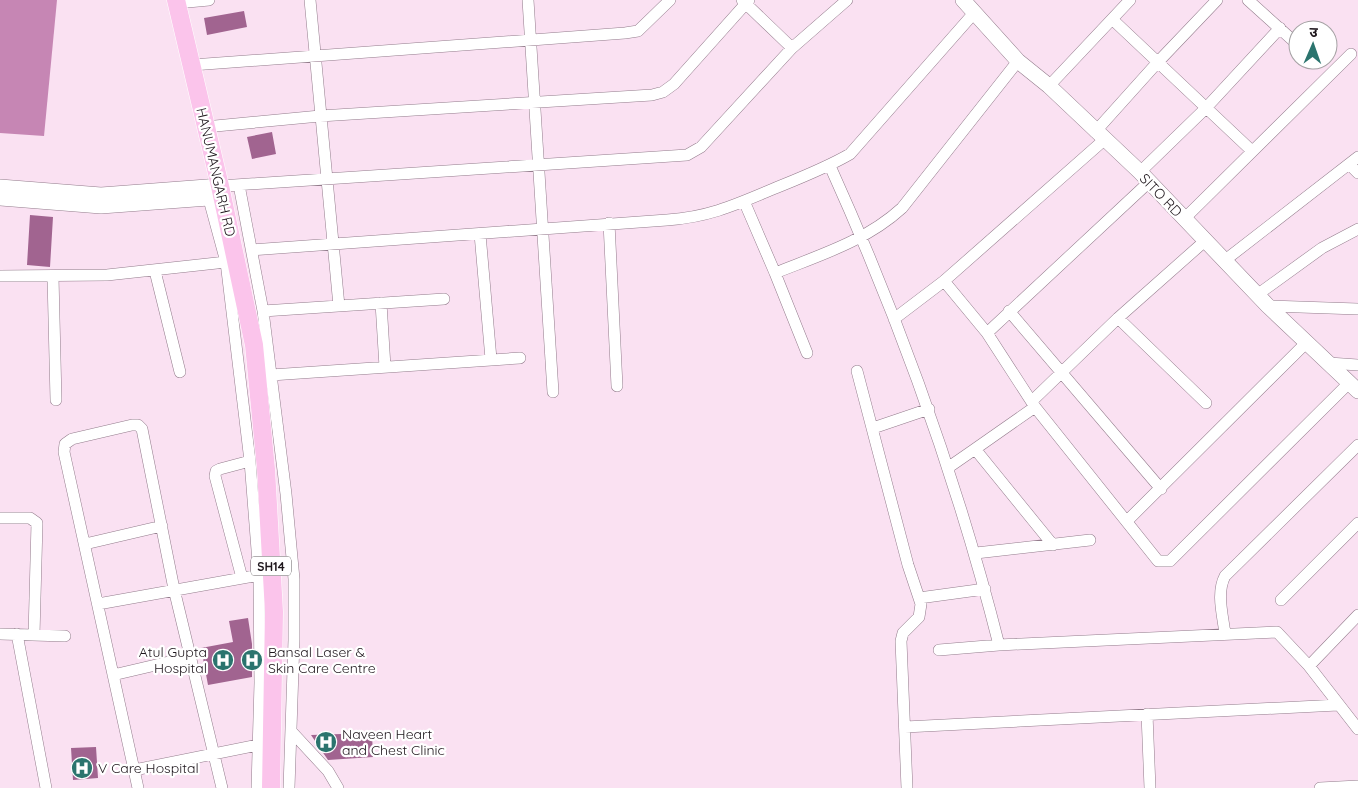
<svg xmlns="http://www.w3.org/2000/svg" width="1358" height="788" viewBox="0 0 1358 788" font-family="Quicksand,'Noto Sans Devanagari',sans-serif">
<style>
.water{fill:#c686b4}
.building{fill:#a16490}
.lines{fill:none;stroke-linecap:round;stroke-linejoin:round}
.street-casing{stroke:#937c8c;stroke-width:12}
.secondary-casing{stroke:#937c8c;stroke-width:16}
.primary-casing{stroke:#fff;stroke-width:19}
.street{stroke:#fff;stroke-width:11}
.secondary{stroke:#fff;stroke-width:15}
.primary{stroke:#fbc4eb;stroke-width:18}
.labels{text-anchor:middle;dominant-baseline:central;stroke-width:4.5;stroke-linejoin:round;paint-order:stroke}
.shield{fill:#fff;stroke:#625c60;stroke-width:1}
.shield-label{font-size:12px;font-weight:bold;fill:#1e161c}
.street-label{font-size:14px;fill:#1e161c;stroke:#fff}
.poi-label{font-size:14px;fill:#1e161c;stroke:#fff;text-anchor:start}
</style>
<rect width="100%" height="100%" fill="#fae1f2"/>
<path class="water" d="M0,0H57L44,136L0,133Z"/>
<path class="building" d="M244,11L247,27L207,35L204,18Z
M272,132L276,154L252,159L247,137Z
M30,215L53,217L50,267L27,265Z
M248,618L252,644V677L208,685L201,648L233,642L229,621Z
M372,733L373,757L328,760L311,735Z
M96,747L98,778L73,780L71,748Z"/>
<g class="lines">
<g class="street-casing">
<path id="street" d="M310,0L339,306
M528,0L553,392
M742,0L792,48
M1248,0L1298,45
M177,3L209,0
M1113,20L1252,151
M192,65L625,33L638,31L670,0
M1049,86L1130,0
M205,127L320,116L652,95L663,92L674,84L749,0
M1095,132L1157,63L1217,0
M1349,164L1358,173
M830,166C900,321 957,479 999,645L1277,632L1309,666L1358,729
M1140,172L1205,109L1280,28
M239,185L263,311L286,494L294,579V640L289,788
M220,186L687,155L701,147L792,48L847,0
M207,192L226,262L250,461L259,575L260,683L257,788
M744,201L775,273C820,255 866,241 902,208L1018,61
M1184,219L1351,54
M609,223L617,386
M480,234L491,359
M252,250L667,220C709,217 735,205 773,189C800,178 826,168 850,154L974,13
M1224,261L1358,157
M155,271L180,372
M775,273L807,353
M0,276L107,275L226,262
M53,277L56,400
M944,281L987,333L1035,407L1158,561H1170L1349,383
M1257,295L1322,248L1358,229
M381,303L385,367
M1268,306L1358,309
M263,311L444,299
M1009,311L1161,489
M1118,318L1206,403
M894,319L944,281L1104,140
M987,333L1148,183
M1329,363L1358,365
M857,371L908,565L921,604L919,617L903,633L901,641L907,788
M271,375L520,358
M1032,401L1118,318L1206,240
M873,428L929,409
M975,449L1035,407
M949,467L975,449L1053,545
M0,518H30L37,523L34,635
M1127,521L1307,342
M85,544L162,526
M976,553L1090,540
M242,578L215,476L216,471L220,469L250,461
M919,598L985,589
M1281,600L1358,523
M98,604L259,575
M0,634L65,636
M17,634L46,788
M1225,634C1223,616 1216,593 1225,576L1358,445
M939,650L999,645
M1309,666L1358,615
M113,675L190,657
M1147,714L1150,788
M905,727L1338,705
M291,731L328,771L338,788
M134,770L258,745
M138,788L64,452L65,444L72,439L132,425H138L142,429L174,589L222,788
M1320,788L1358,786"/>
</g>
<g class="secondary-casing">
<path id="secondary" d="M963,0L1018,61L1049,86L1140,172L1268,306L1358,391
M0,187L101,195L220,186
M0,198L101,206L222,197"/>
</g>
<g class="primary-casing">
<path id="primary" d="M176,0L220,186L254,345L266,469L274,612L271,788"/>
</g>
<use href="#street" class="street"/>
<use href="#secondary" class="secondary"/>
<use href="#primary" class="primary"/>
</g>
<defs>
<g id="hospital-disc" transform="scale(1.125)"><circle r="9.5" fill="#2b746e" stroke="#fff"/><path d="M-5-5h3v3.5h4V-5h3V5h-3V1.5h-4V5h-3Z" fill="#fff"/></g>
</defs>
<g fill-rule="evenodd">
<use href="#hospital-disc" x="223" y="660"/>
<use href="#hospital-disc" x="252" y="660"/>
<use href="#hospital-disc" x="326" y="742"/>
<use href="#hospital-disc" x="82" y="768"/>
</g>
<g class="labels">
<rect class="shield" x="251" y="556.5" width="40" height="19" rx="4"/>
<g class="shield-label">
<text x="271" y="566">SH14</text>
</g>
<g class="street-label">
<text transform="translate(216 172) rotate(77)">HANUMANGARH RD</text>
<text transform="translate(1161 195) rotate(46)">SITO RD</text>
</g>
<g class="poi-label">
<text x="207" y="652" text-anchor="end">Atul Gupta<tspan x="207" dy="16">Hospital</tspan></text>
<text x="268" y="652">Bansal Laser &amp;<tspan x="268" dy="16">Skin Care Centre</tspan></text>
<text x="342" y="734">Naveen Heart<tspan x="342" dy="16">and Chest Clinic</tspan></text>
<text x="98" y="768">V Care Hospital</text>
</g>
</g>
<g transform="translate(1313 45) rotate(2)"><circle r="24" fill="#ffffff" stroke="#a5a2a4"/>
<path d="M0-4L9 19L0 12L-9 19Z" fill="#2b746e"/>
<text y="-8" font-size="14" font-weight="bold" text-anchor="middle" fill="#1e161c">उ</text>
</g>
</svg>
